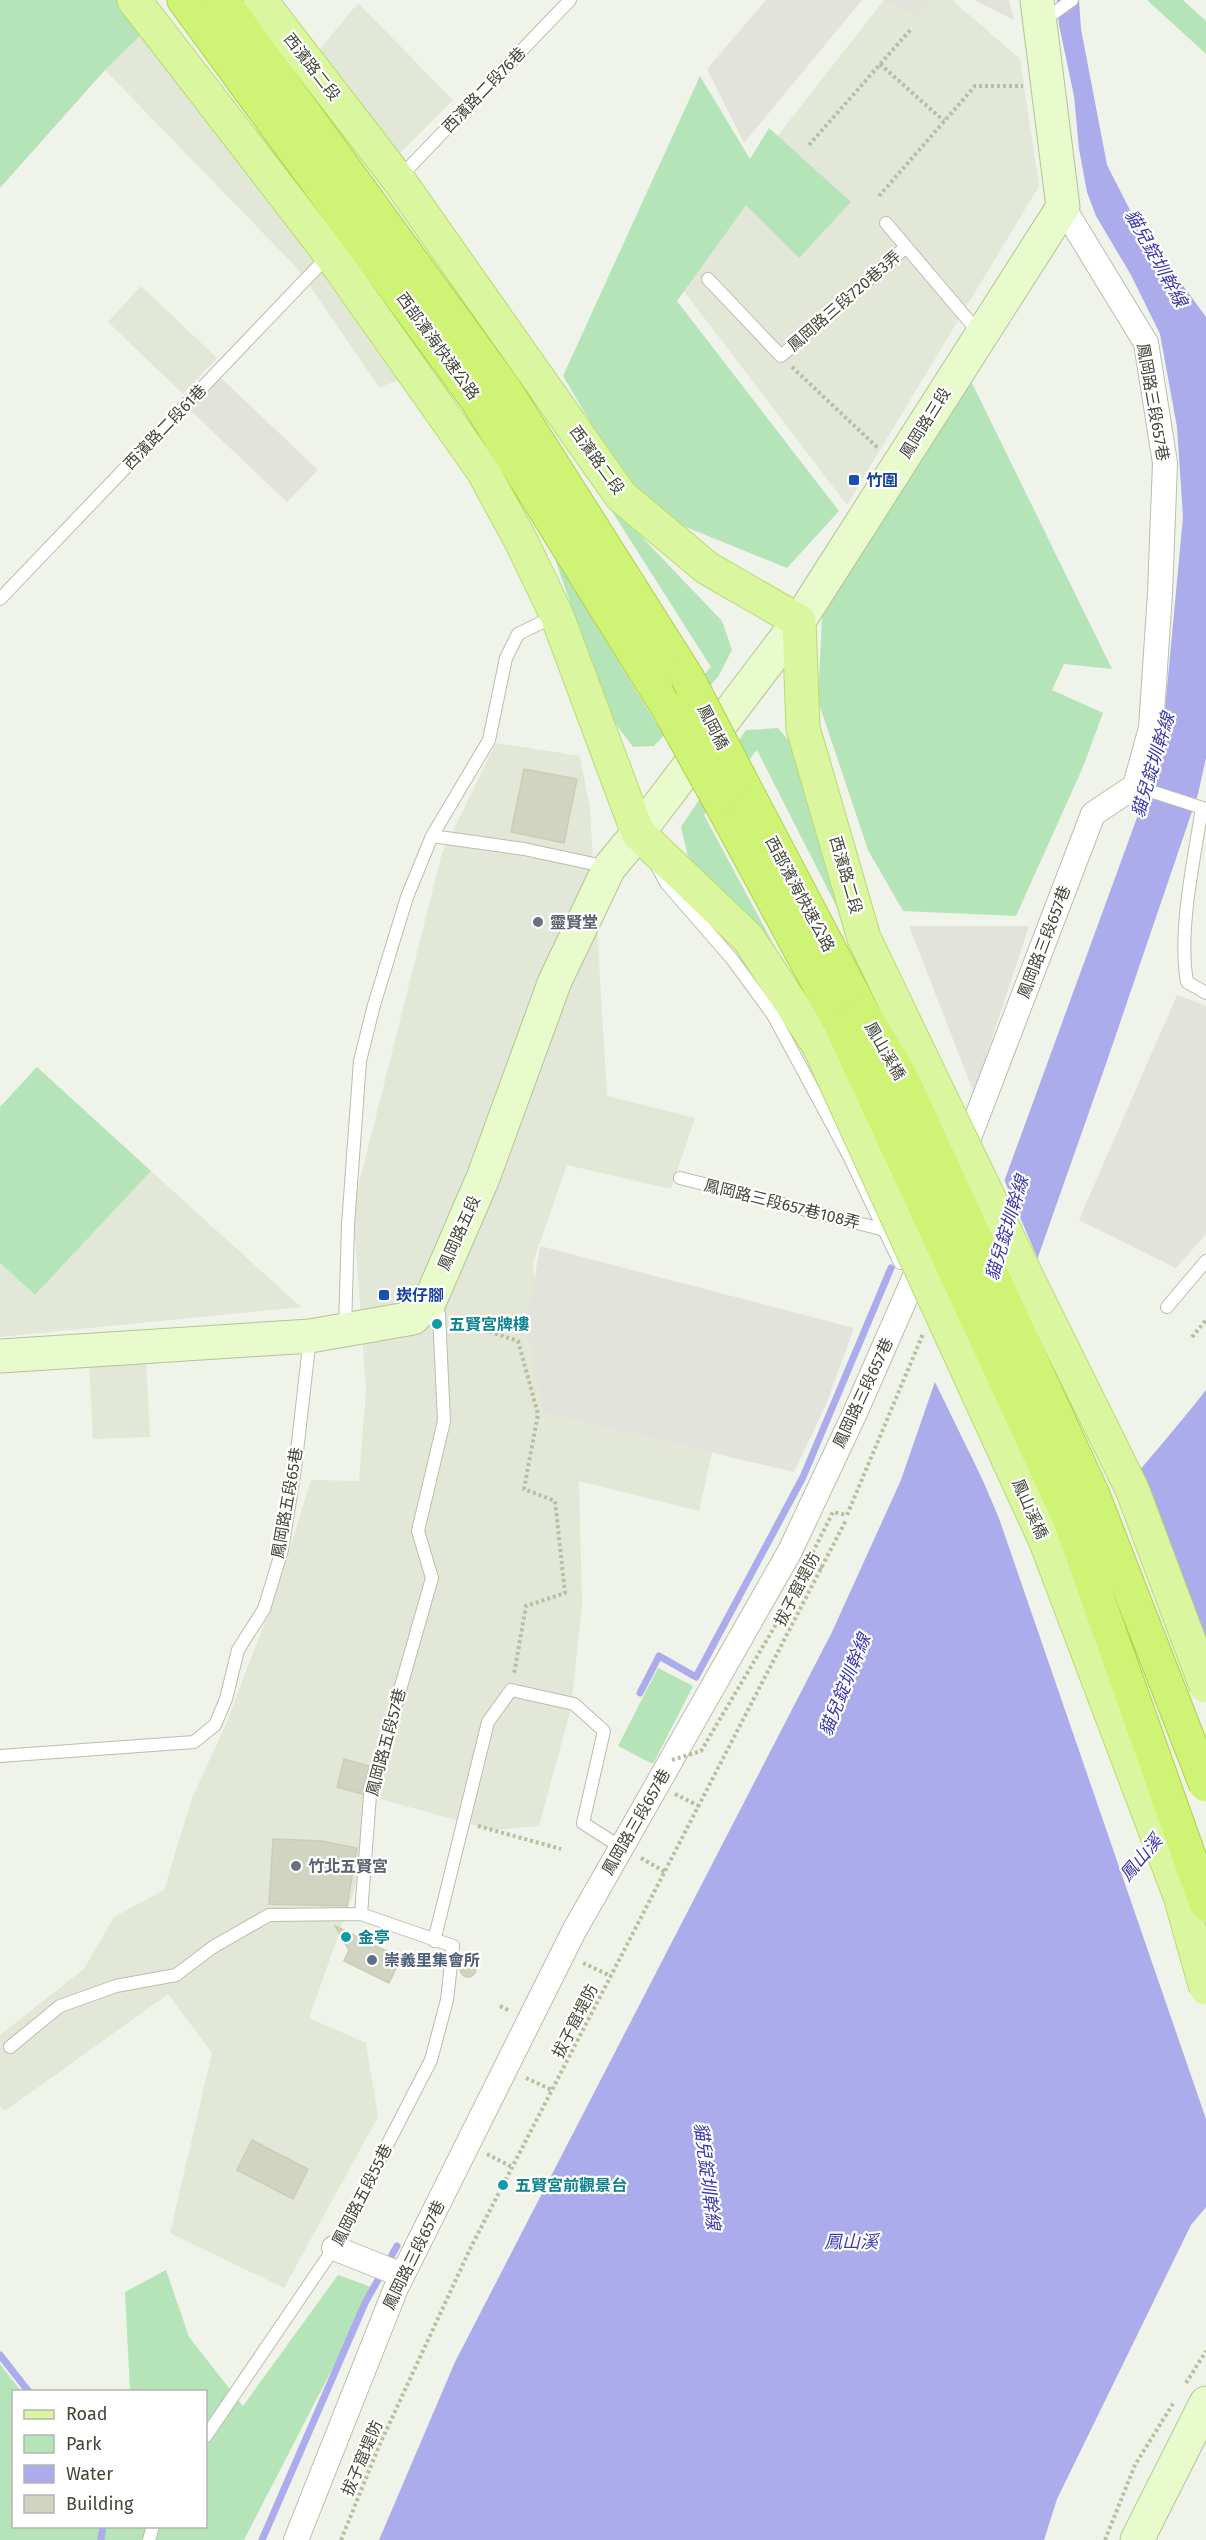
<svg xmlns="http://www.w3.org/2000/svg" width="1206" height="2540" viewBox="0 0 1206 2540" font-family="'Fira Sans','Noto Sans TC',sans-serif">
<style>
.residential{fill:#e2e7d8}
.industrial{fill:#e2e3db}
.green{fill:#b5e4b9}
.water{fill:#acabeb}
.pier{fill:#f0f3e9}
.lines{fill:none;stroke-linecap:round;stroke-linejoin:round}
.stream{stroke:#acabeb;stroke-width:7}
.building{fill:#d0d4c0;stroke:#c8cfb3;stroke-width:1.5}
.lane-casing{stroke:#b9bead;stroke-width:14}
.street-casing{stroke:#b9bead;stroke-width:26}
.secondary-casing{stroke:#b3c494;stroke-width:35}
.primary-casing{stroke:#b9db70;stroke-width:35}
.highway-casing{stroke:#afd245;stroke-width:35}
.path{stroke:#b7bf9f;stroke-width:4;stroke-dasharray:3 3;stroke-linecap:butt}
.lane{stroke:#fff;stroke-width:12}
.street{stroke:#fff;stroke-width:24}
.secondary{stroke:#e9fbcc;stroke-width:33}
.primary{stroke:#daf79f;stroke-width:33}
.highway{stroke:#cff375;stroke-width:33}
.primary-bridge-casing{stroke:#b9db70;stroke-width:35;stroke-linecap:butt}
.highway-bridge-casing{stroke:#afd245;stroke-width:35;stroke-linecap:butt}
.path-bridge{stroke:#b7bf9f;stroke-width:4;stroke-dasharray:3 3;stroke-linecap:butt}
.primary-bridge{stroke:#daf79f;stroke-width:33}
.highway-bridge{stroke:#cff375;stroke-width:33}
.transit-dot{fill:#1a4fb4;stroke:#fff;stroke-width:2}
.worship-dot{fill:#6b7280;stroke:#fff;stroke-width:2}
.culture-dot{fill:#0f9aa8;stroke:#fff;stroke-width:2}
.service-dot{fill:#5c6f8a;stroke:#fff;stroke-width:2}
.labels{text-anchor:middle;dominant-baseline:central;stroke-width:4.5;stroke-linejoin:round;paint-order:stroke}
.street-label{font-size:16px;fill:#434738;stroke:#fff}
.transit-label{font-size:16px;font-weight:bold;fill:#164399;stroke:#fff;text-anchor:start}
.worship-label{font-size:16px;font-weight:bold;fill:#5b616d;stroke:#fff;text-anchor:start}
.culture-label{font-size:16px;font-weight:bold;fill:#0d838f;stroke:#fff;text-anchor:start}
.service-label{font-size:16px;font-weight:bold;fill:#4e5e75;stroke:#fff;text-anchor:start}
.water-label{font-size:18px;font-style:italic;fill:#3d39ab;stroke:#fff}
</style>
<rect width="100%" height="100%" fill="#f0f3e9"/>
<path class="residential" d="M884,0H952L1020,59L1039,186L847,505L670,273Z
M358,3L453,100L396,157L319,50Z
M145,31L403,379L379,387L298,269L105,70Z
M141,286L217,358L183,394L108,322Z
M496,743L580,756L590,809L607,1096L695,1118L671,1189L567,1165L533,1262L543,1413L712,1453L699,1511L579,1481L582,1604L571,1708L539,1826L492,1830L366,1795L355,1888L309,2018L366,2043L378,2117L284,2288L170,2233L212,2053L168,1994L5,2111L0,2106V2035L84,1969L114,1917L164,1890L192,1798L226,1724L277,1590L311,1480L359,1481L366,1390L353,1208L442,853Z
M151,1171L301,1307L0,1337V1263L35,1295Z
M146,1356L150,1437L93,1439L89,1359Z"/>
<path class="industrial" d="M766,0H862L744,143L707,69Z
M883,0H933L916,16Z
M974,0H1009L1014,20Z
M220,377L318,470L287,502L189,409Z
M909,926H1029L974,1093Z
M1177,995L1206,1006V1234L1176,1268L1079,1220Z
M540,1246L854,1328L827,1402L794,1472L543,1413L527,1323Z"/>
<path class="green" d="M0,0H118L145,31L105,70L0,188Z
M1147,0H1183L1206,21V54Z
M700,76L750,159L769,128L851,202L799,258L746,205L677,301L839,511L787,568L676,523L618,469L563,376Z
M971,381L1112,669L1064,664L1052,690L1103,713L1083,767L1016,916L903,911L868,850L818,701L822,617Z
M601,494L722,621L732,650L718,677L654,746L633,747L609,715L554,556L657,725L711,667Z
M778,728L796,749L849,931L757,750L704,815L807,1007L689,861L681,827L746,730Z
M37,1067L151,1171L35,1295L0,1263V1107Z
M658,1668L693,1686L653,1764L618,1746Z
M166,2270L189,2337L243,2406L338,2275L374,2288L244,2540H0V2364L21,2391L14,2392V2526H206V2392L130,2391L125,2292Z"/>
<path class="water" d="M1057,0H1079L1081,29L1107,165L1135,220L1206,317V758L1198,794L1107,1061L970,1450L1032,1596C1089,1527 1150,1461 1206,1390V2207L1191,2225L1057,2499L1044,2540H379L455,2362L832,1632L901,1480L1005,1179L1161,752L1183,517L1177,427L1160,334L1131,275L1096,216L1087,192L1079,149L1074,96L1059,25Z"/>
<path class="pier" d="M1003,1177L1039,1262L973,1450L996,1509L1033,1591L1132,1475L1206,1646V2119L993,1501L933,1378Z"/>
<g class="lines">
<path class="stream" d="M640,1693L659,1656L696,1677L803,1477L891,1268
M0,2355L29,2392
M101,2540L103,2526
M262,2540L365,2303L397,2246"/>
</g>
<path class="building" d="M524,769L577,779L564,843L511,832Z
M344,1759L369,1766L362,1794L337,1787Z
M273,1839L322,1841L357,1848L347,1906L269,1904Z
M335,1926L401,1958L389,1983L344,1961L349,1950Z
M460 1969a8 8 0 1 1 16 0a8 8 0 1 1-16 0Z
M252,2140L308,2169L293,2199L237,2170Z"/>
<g class="lines">
<g class="lane-casing">
<path id="lane" d="M1043,21L1072,0
M399,178L570,0
M886,223L980,334
M708,279L781,356L906,247
M0,599L329,255
M1135,786L1206,809
M1202,808C1194,860 1178,931 1187,982L1206,993
M432,836L524,849L608,867
M658,868L666,883L732,959L773,1015L849,1156L900,1263
M680,1178L885,1230
M1167,1307L1206,1261
M345,1329L348,1225L360,1061L374,1005L407,897L432,836L489,740L506,658L518,634L555,616
M0,1756L194,1742L215,1725L226,1699L238,1650L264,1609L282,1550L295,1469L310,1337
M361,1914L370,1795L432,1578L418,1531L444,1421L439,1314L430,1304
M434,1941L488,1722L511,1690L574,1704L604,1731L583,1823L622,1848
M10,2047L60,2006L116,1986L176,1975L213,1947L269,1915L361,1914L453,1946L447,2000L431,2060L334,2248L206,2436
M149,2540L153,2526"/>
</g>
<g class="street-casing">
<path id="street" d="M962,1156L1093,814L1135,786L1151,728L1160,593L1165,463L1146,343L1063,207
M334,2248L402,2275
M296,2540L396,2288L574,1931L790,1551L855,1413L923,1258"/>
</g>
<g class="secondary-casing">
<path id="secondary" d="M0,1356L310,1336L413,1318L429,1303L483,1178L555,981L609,868L638,833L799,621L1063,207L1037,0
M1137,2540L1206,2403"/>
</g>
<g class="primary-casing">
<path id="primary" d="M134,0L330,254L483,471L521,541L557,616L638,833L748,938L818,1044
M260,0L398,179L621,496L707,568L799,621L803,728L864,938L888,988"/>
</g>
<g class="highway-casing">
<path id="highway" d="M184,0L477,400L668,708
M222,0L504,388L687,677
M739,777L862,1011
M719,800L842,1027"/>
</g>
<path class="path" d="M880,64L944,121
M809,145L912,28
M879,196L975,86H1023
M792,367L878,448
M455,1320L518,1341L538,1414L524,1489L555,1501L565,1593L526,1606L514,1674
M1192,1337L1206,1320
M809,1562L822,1569
M675,1794L699,1806
M478,1826L561,1849
M641,1858L665,1872
M583,1963L611,1976
M500,2006L510,2011
M526,2078L552,2090
M487,2154L512,2167
M1186,2383L1206,2351
M341,2540L379,2446L471,2247L846,1520
M1105,2540L1135,2465L1174,2402"/>
<use href="#lane" class="lane"/>
<use href="#street" class="street"/>
<use href="#secondary" class="secondary"/>
<use href="#primary" class="primary"/>
<use href="#highway" class="highway"/>
<g class="primary-bridge-casing">
<path id="primary-bridge" d="M888,988L1029,1281L1132,1489L1206,1686
M818,1044L1046,1542L1180,1896L1206,1988"/>
</g>
<g class="highway-bridge-casing">
<path id="highway-bridge" d="M687,677L739,777
M668,708L719,800
M862,1011L902,1079L1093,1495L1206,1785
M842,1027L1070,1520L1206,1904"/>
</g>
<path class="path-bridge" d="M672,1760L701,1751L781,1616L833,1512L847,1515L923,1334"/>
<use href="#primary-bridge" class="primary-bridge"/>
<use href="#highway-bridge" class="highway-bridge"/>
</g>
<g class="transit-dot">
<rect x="848" y="474" width="12" height="12" rx="3"/>
<rect x="378" y="1289" width="12" height="12" rx="3"/>
</g>
<g class="worship-dot">
<circle cx="538" cy="922" r="6"/>
<circle cx="296" cy="1866" r="6"/>
</g>
<g class="culture-dot">
<circle cx="437" cy="1324" r="6"/>
<circle cx="346" cy="1937" r="6"/>
<circle cx="503" cy="2185" r="6"/>
</g>
<circle class="service-dot" cx="372" cy="1960" r="6"/>
<g class="labels">
<g class="street-label">
<text transform="translate(312 67) rotate(52)">西濱路二段</text>
<text transform="translate(484 90) rotate(-46)">西濱路二段76巷</text>
<text transform="translate(844 301) rotate(-41)">鳳岡路三段720巷3弄</text>
<text transform="translate(438 346) rotate(54)">西部濱海快速公路</text>
<text transform="translate(1153 402) rotate(80)">鳳岡路三段657巷</text>
<text transform="translate(925 423) rotate(-58)">鳳岡路三段</text>
<text transform="translate(165 427) rotate(-46)">西濱路二段61巷</text>
<text transform="translate(597 460) rotate(54)">西濱路二段</text>
<text transform="translate(713 727) rotate(63)">鳳岡橋</text>
<text transform="translate(846 875) rotate(74)">西濱路二段</text>
<text transform="translate(800 894) rotate(62)">西部濱海快速公路</text>
<text transform="translate(1044 942) rotate(-69)">鳳岡路三段657巷</text>
<text transform="translate(885 1051) rotate(60)">鳳山溪橋</text>
<text transform="translate(782 1204) rotate(14)">鳳岡路三段657巷108弄</text>
<text transform="translate(459 1233) rotate(-66)">鳳岡路五段</text>
<text transform="translate(863 1393) rotate(-65)">鳳岡路三段657巷</text>
<text transform="translate(287 1503) rotate(-80)">鳳岡路五段65巷</text>
<text transform="translate(1030 1509) rotate(66)">鳳山溪橋</text>
<text transform="translate(797 1589) rotate(-63)">拔子窟堤防</text>
<text transform="translate(386 1742) rotate(-75)">鳳岡路五段57巷</text>
<text transform="translate(636 1822) rotate(-60)">鳳岡路三段657巷</text>
<text transform="translate(575 2021) rotate(-63)">拔子窟堤防</text>
<text transform="translate(362 2195) rotate(-63)">鳳岡路五段55巷</text>
<text transform="translate(414 2255) rotate(-64)">鳳岡路三段657巷</text>
<text transform="translate(362 2458) rotate(-67)">拔子窟堤防</text>
</g>
<g class="transit-label">
<text x="866" y="480">竹圍</text>
<text x="396" y="1295">崁仔腳</text>
</g>
<g class="worship-label">
<text x="550" y="922">靈賢堂</text>
<text x="308" y="1866">竹北五賢宮</text>
</g>
<g class="culture-label">
<text x="449" y="1324">五賢宮牌樓</text>
<text x="358" y="1937">金亭</text>
<text x="515" y="2185">五賢宮前觀景台</text>
</g>
<g class="service-label">
<text x="384" y="1960">崇義里集會所</text>
</g>
<g class="water-label">
<text transform="translate(1156 258) rotate(61)">貓兒錠圳幹線</text>
<text transform="translate(1153 765) rotate(-73)">貓兒錠圳幹線</text>
<text transform="translate(1007 1228) rotate(-73)">貓兒錠圳幹線</text>
<text transform="translate(845 1685) rotate(-68)">貓兒錠圳幹線</text>
<text transform="translate(1141 1858) rotate(-50)">鳳山溪</text>
<text transform="translate(707 2176) rotate(83)">貓兒錠圳幹線</text>
<text x="851" y="2242">鳳山溪</text>
</g>
</g>
<rect x="12" y="2390" width="195" height="138" fill="#ffffff" stroke="#b4b5af" stroke-width="1.5"/>
<rect x="24" y="2410" width="30" height="9" fill="#daf79f" stroke="#b4b5af" stroke-width="1.5"/>
<text x="66" y="2420" font-size="18" fill="#434738">Road</text>
<rect x="24" y="2435" width="30" height="18" fill="#b5e4b9" stroke="#b4b5af" stroke-width="1.5"/>
<text x="66" y="2450" font-size="18" fill="#434738">Park</text>
<rect x="24" y="2465" width="30" height="18" fill="#acabeb" stroke="#b4b5af" stroke-width="1.5"/>
<text x="66" y="2480" font-size="18" fill="#434738">Water</text>
<rect x="24" y="2495" width="30" height="18" fill="#d0d4c0" stroke="#b4b5af" stroke-width="1.5"/>
<text x="66" y="2510" font-size="18" fill="#434738">Building</text>
</svg>
